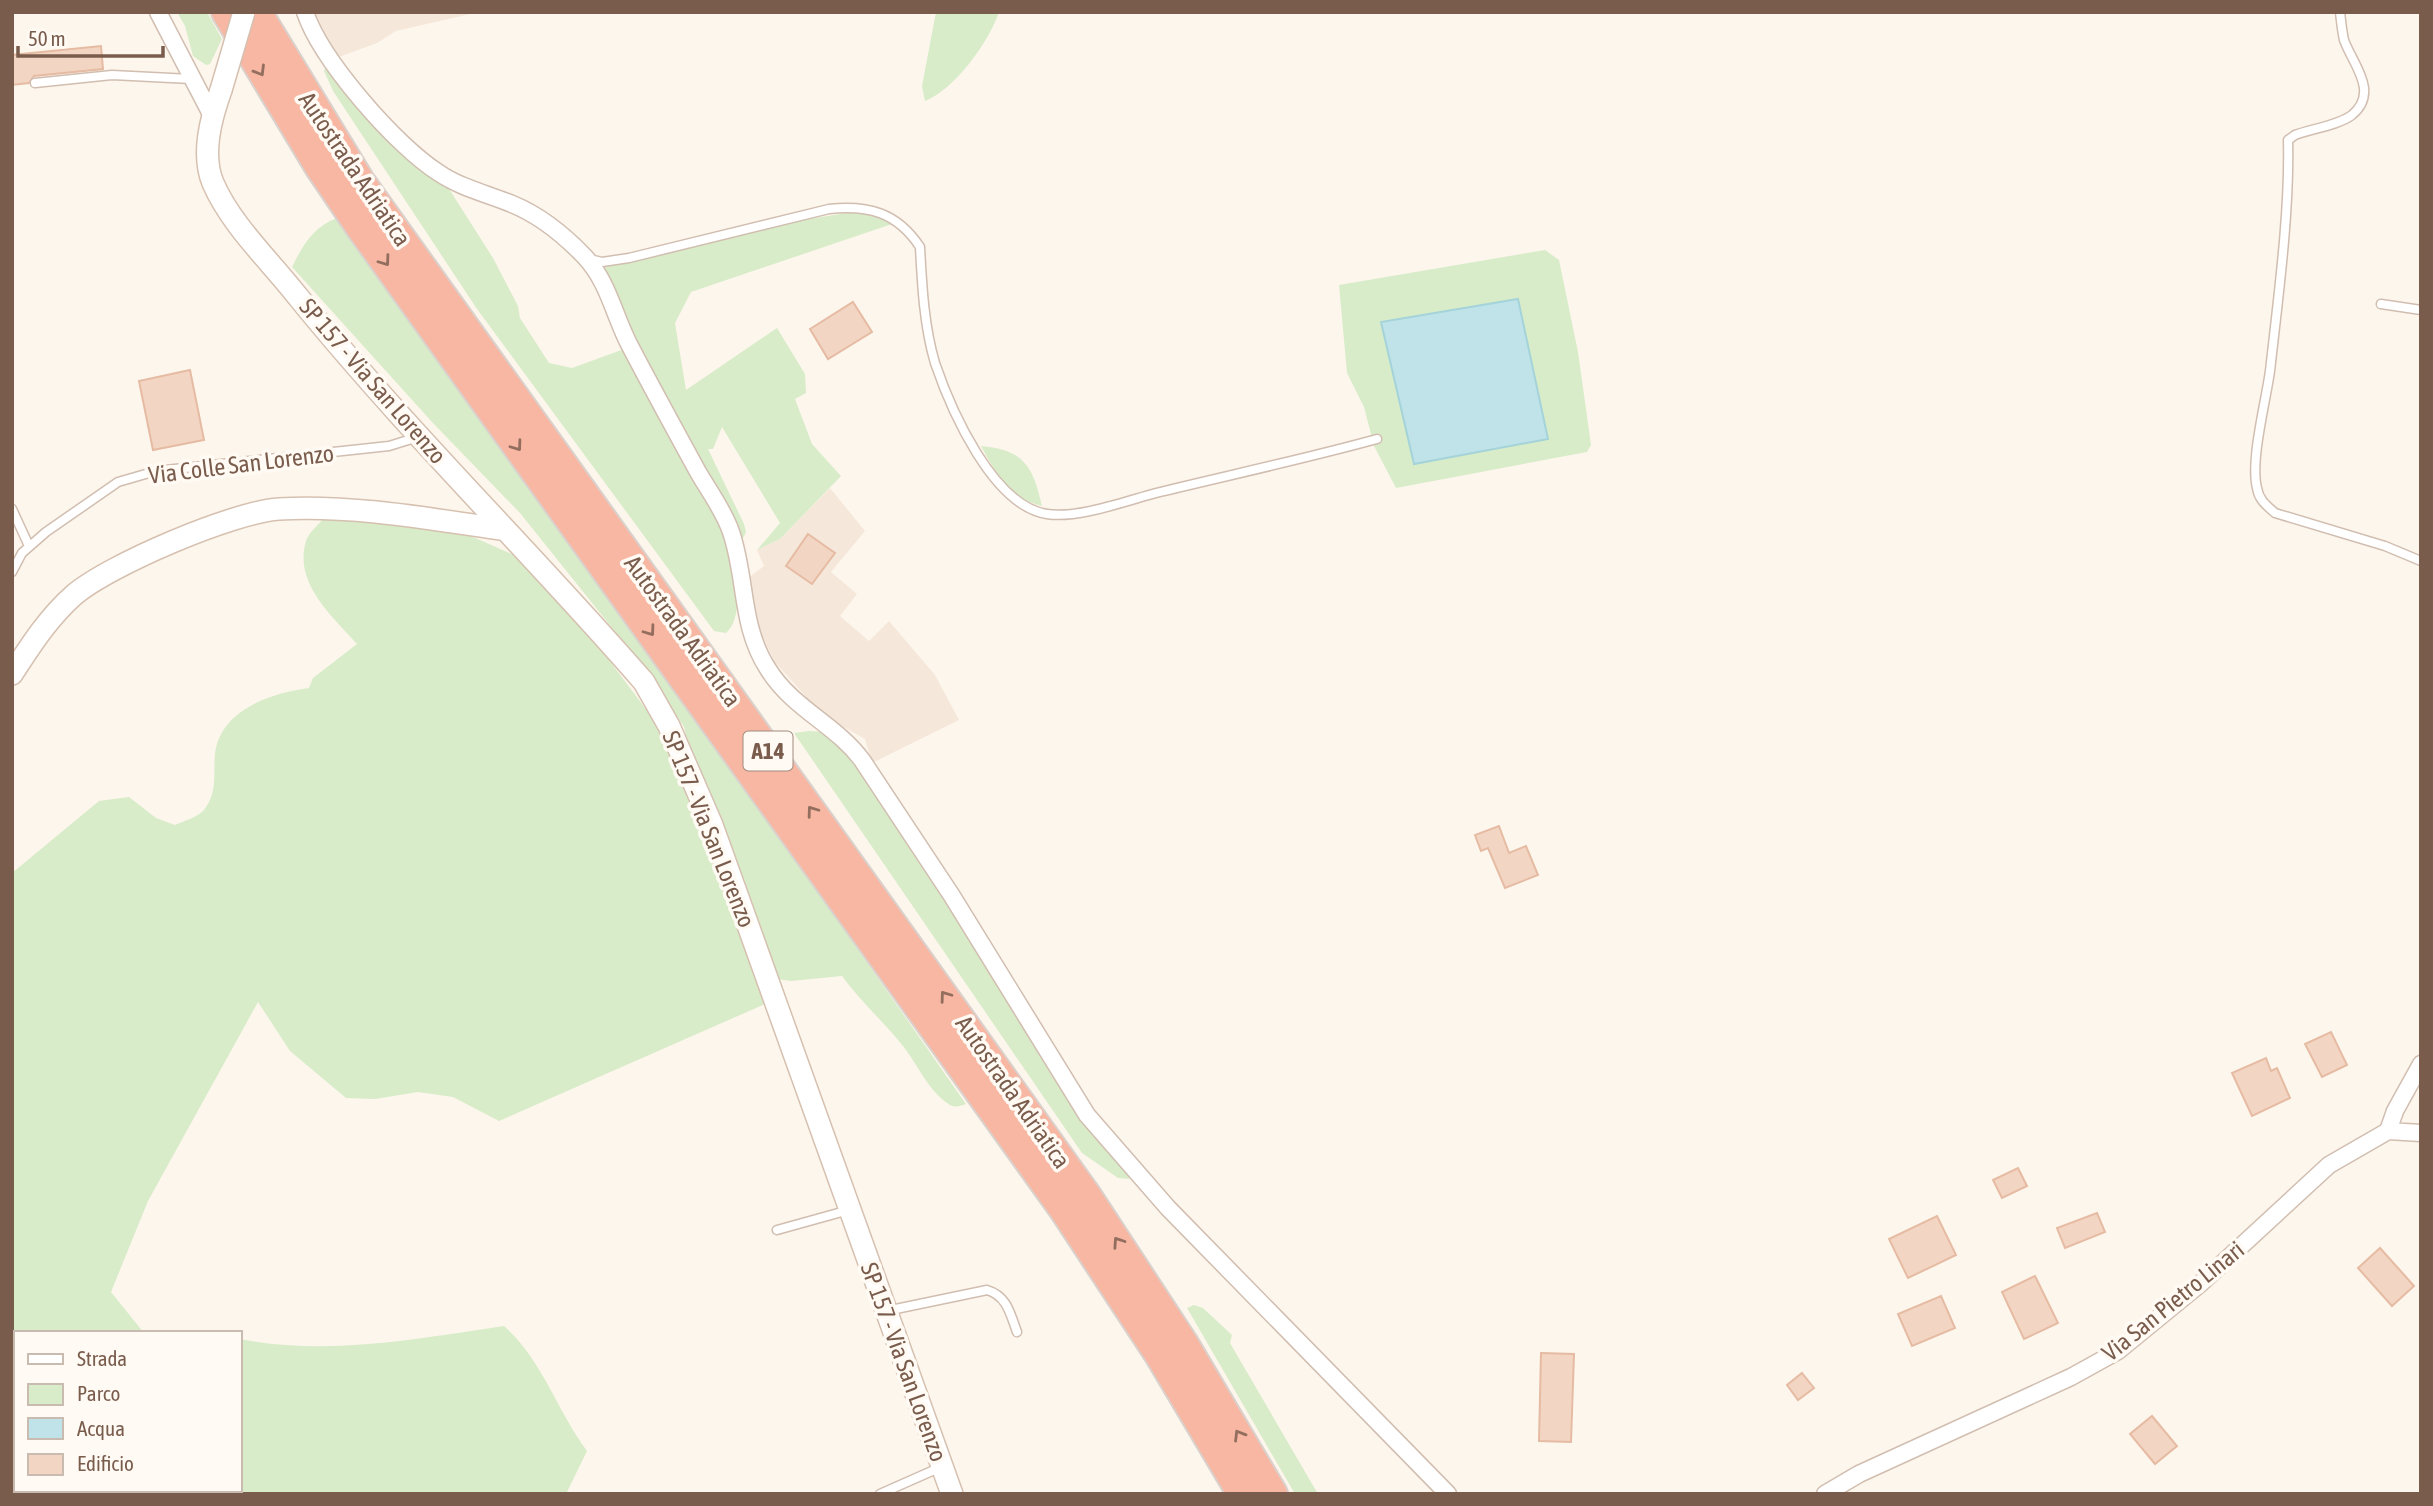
<svg xmlns="http://www.w3.org/2000/svg" width="2433" height="1506" viewBox="0 0 2433 1506" font-family="'Asap Condensed',sans-serif">
<style>
.residential{fill:#f5e8da}
.green{fill:#d8ecc9}
.water{fill:#bfe3e8;stroke:#a5d3da;stroke-width:2}
.building{fill:#f3d5c3;stroke:#e6bba3;stroke-width:2}
.lines{fill:none;stroke-linecap:round;stroke-linejoin:round}
.lane-casing{stroke:#d1beb0;stroke-width:11}
.street-casing{stroke:#d1beb0;stroke-width:19}
.secondary-casing{stroke:#d6c0b0;stroke-width:24}
.highway-casing{stroke:#dad1cd;stroke-width:32}
.lane{stroke:#fff;stroke-width:8}
.street{stroke:#fff;stroke-width:16}
.secondary{stroke:#fff;stroke-width:21}
.highway{stroke:#f7b7a3;stroke-width:28}
.secondary-bridge-casing{stroke:#d6c0b0;stroke-width:24;stroke-linecap:butt}
.secondary-bridge{stroke:#fff;stroke-width:21}
.oneway{stroke:#936e5e}
.labels{text-anchor:middle;dominant-baseline:central;stroke-width:7;stroke-linejoin:round;paint-order:stroke}
.shield{fill:#fffaf3;stroke:#a28b7f;stroke-width:2}
.shield-label{font-size:23px;font-weight:bold;fill:#7a5c4d}
.street-label{font-size:24px;fill:#7a5c4d;stroke:#fffaf3}
</style>
<rect width="100%" height="100%" fill="#fdf6ec"/>
<path class="residential" d="M300,12H479L396,31L377,43L328,61Z
M830,488L865,531L831,572L857,594L840,616L869,641L889,621L935,675L959,720L872,763L865,739L822,715L775,662L756,624L747,579L764,566L757,550L780,539Z"/>
<path class="green" d="M177,12H207L222,39L210,64L206,65L193,56L185,26Z
M936,12H999C989,42 954,90 925,101L922,86Z
M328,61L395,148L444,181L493,258L518,306L520,318L549,363L572,368L627,348C652,395 676,443 700,491C706,502 716,511 721,522C732,547 749,614 726,633L714,631L477,309L333,91L324,71Z
M853,212L876,213L892,224L691,292L675,323L686,390L777,328L805,374L806,393L795,399L812,444L841,476L780,539L757,550L780,523L722,427L713,449H708L744,524L746,532L739,546L640,353L602,266L642,259L766,226Z
M337,218L697,719L966,1104C960,1106 956,1108 950,1105C928,1091 918,1065 903,1046C883,1021 860,1001 842,976L791,981L777,979L688,746L684,727L653,679L520,513L432,422L292,267C303,245 313,227 337,218Z
M1545,250L1559,260L1578,352L1591,445L1587,452L1396,488L1374,446L1364,407L1347,373L1339,285Z
M981,446C1025,450 1033,467 1042,506C1010,499 996,474 981,446Z
M326,516L464,533L521,558L609,660L648,712L669,751L699,821L765,1004L499,1121L453,1097L418,1092L375,1099L346,1098L290,1051L258,1002L148,1201L111,1292L144,1333H16V1490H89L87,1494H12V873L99,801L129,797L156,818L175,825C184,821 198,817 204,810C218,791 213,776 215,754C220,710 271,693 309,688L313,678L357,644C333,617 293,583 306,541C308,533 320,523 326,516Z
M809,731L827,732L840,738L1131,1172L1129,1179L1118,1178L1082,1153L794,733Z
M1194,1305L1203,1308L1232,1335L1230,1343L1318,1494H1295L1187,1308Z
M504,1326C543,1361 556,1409 587,1451L566,1494H175L172,1490H240V1339C326,1356 417,1339 504,1326Z"/>
<path class="water" d="M1518,299L1548,439L1414,464L1381,322Z"/>
<path class="building" d="M101,46L103,69L34,76L29,83L12,85V55Z
M853,302L872,332L828,359L810,329Z
M190,370L204,440L153,450L139,381Z
M808,534L835,553L812,584L786,566Z
M1499,826L1509,853L1526,846L1538,875L1505,888L1488,848L1481,851L1475,835Z
M2331,1032L2347,1065L2322,1077L2305,1044Z
M2266,1058L2271,1071L2277,1068L2290,1098L2252,1116L2232,1073Z
M2018,1168L2027,1186L2002,1198L1993,1180Z
M2097,1213L2105,1232L2065,1248L2057,1228Z
M1937,1216L1956,1255L1908,1278L1889,1239Z
M2380,1248L2414,1286L2392,1306L2358,1268Z
M2035,1276L2058,1323L2024,1339L2002,1292Z
M1941,1296L1955,1328L1912,1346L1898,1314Z
M1541,1353L1574,1354L1571,1442L1539,1441Z
M1802,1373L1814,1388L1798,1400L1787,1385Z
M2152,1416L2177,1446L2155,1464L2130,1434Z"/>
<g class="lines">
<g class="lane-casing">
<path id="lane" d="M2340,12C2341,21 2342,31 2344,40C2352,63 2380,92 2352,115C2339,125 2311,129 2295,135L2288,140C2290,211 2278,299 2270,371C2266,401 2250,460 2257,488C2259,500 2266,505 2275,513L2385,546L2421,561
M35,83L112,75L191,79
M589,259L602,262L629,258L829,209C868,205 897,212 920,247C922,285 924,326 935,363C951,410 993,506 1047,514C1077,519 1126,501 1156,493C1230,475 1304,459 1377,439
M2381,304L2421,310
M12,509L29,546
M12,572L22,553L46,532L118,482L156,471L389,446L418,437
M777,1230L849,1210
M886,1311L987,1290C1007,1296 1010,1313 1017,1332
M880,1494L941,1467"/>
</g>
<g class="street-casing">
<path id="street" d="M158,12L212,116
M305,12C321,60 396,146 439,173C461,188 488,194 512,204C539,215 565,236 585,257C609,283 614,316 630,346C652,388 675,430 698,472C709,491 724,511 731,532C747,579 740,626 768,669C793,709 835,724 862,760L952,896L1087,1115L1168,1208L1448,1494
M2388,1131L2395,1111L2421,1064
M1825,1494L1859,1474L2071,1377L2118,1351L2200,1284L2329,1165L2388,1131L2421,1133"/>
</g>
<g class="secondary-casing">
<path id="secondary" d="M221,90C211,118 201,154 213,183C231,225 271,262 299,298C407,431 531,552 644,682L669,726L712,825L952,1494
M12,674C31,645 48,618 74,595C109,565 233,512 279,509C355,505 430,519 506,530"/>
</g>
<g class="highway-casing">
<path id="highway" d="M226,12L320,168L360,227L1064,1210L1160,1356L1242,1494
M257,12L360,181L1087,1196L1184,1344L1273,1494"/>
</g>
<use href="#lane" class="lane"/>
<use href="#street" class="street"/>
<use href="#secondary" class="secondary"/>
<use href="#highway" class="highway"/>
<g class="secondary-bridge-casing">
<path id="secondary-bridge" d="M221,90L244,12"/>
</g>
<use href="#secondary-bridge" class="secondary-bridge"/>
</g>
<defs><path id="oneway-chevron" d="M-2-3.5L2.5 0L-2 3.5" fill="none" stroke-width="1.6" stroke-linecap="round" stroke-linejoin="round" transform="scale(1.75)"/></defs>
<g class="oneway">
<use href="#oneway-chevron" transform="translate(260 71) rotate(59)"/>
<use href="#oneway-chevron" transform="translate(385 261) rotate(54)"/>
<use href="#oneway-chevron" transform="translate(517 446) rotate(54)"/>
<use href="#oneway-chevron" transform="translate(650 631) rotate(54)"/>
<use href="#oneway-chevron" transform="translate(812 811) rotate(-126)"/>
<use href="#oneway-chevron" transform="translate(945 996) rotate(-126)"/>
<use href="#oneway-chevron" transform="translate(1118 1242) rotate(-124)"/>
<use href="#oneway-chevron" transform="translate(1239 1435) rotate(-121)"/>
</g>
<g class="labels">
<rect class="shield" x="743.5" y="731.5" width="49" height="39" rx="5"/>
<g class="shield-label">
<text x="768" y="751">A14</text>
</g>
<g class="street-label">
<text transform="translate(355 169) rotate(56)">Autostrada Adriatica</text>
<text transform="translate(373 381) rotate(49)">SP 157 - Via San Lorenzo</text>
<text transform="translate(241 464) rotate(-7)">Via Colle San Lorenzo</text>
<text transform="translate(683 631) rotate(54)">Autostrada Adriatica</text>
<text transform="translate(709 829) rotate(68)">SP 157 - Via San Lorenzo</text>
<text transform="translate(1013 1092) rotate(55)">Autostrada Adriatica</text>
<text transform="translate(2173 1301) rotate(-39)">Via San Pietro Linari</text>
<text transform="translate(904 1362) rotate(70)">SP 157 - Via San Lorenzo</text>
</g>
</g>
<rect width="2433" height="1506" fill="none" stroke="#7a5c4d" stroke-width="28"/>
<rect x="14" y="1331" width="228" height="161" fill="#fffaf3" stroke="#cabbb1" stroke-width="2"/>
<rect x="28" y="1354" width="35" height="10" fill="#ffffff" stroke="#cabbb1" stroke-width="2"/>
<text x="77" y="1366" font-size="21" fill="#7a5c4d">Strada</text>
<rect x="28" y="1384" width="35" height="21" fill="#d8ecc9" stroke="#cabbb1" stroke-width="2"/>
<text x="77" y="1401" font-size="21" fill="#7a5c4d">Parco</text>
<rect x="28" y="1418" width="35" height="21" fill="#bfe3e8" stroke="#cabbb1" stroke-width="2"/>
<text x="77" y="1436" font-size="21" fill="#7a5c4d">Acqua</text>
<rect x="28" y="1454" width="35" height="21" fill="#f3d5c3" stroke="#cabbb1" stroke-width="2"/>
<text x="77" y="1471" font-size="21" fill="#7a5c4d">Edificio</text>
<path d="M18 46v10h145v-10" fill="none" stroke="#7a5c4d" stroke-width="3.5"/>
<text x="28" y="46" font-size="21" fill="#7a5c4d" stroke="#fffaf3" stroke-width="5" paint-order="stroke">50 m</text>
</svg>
